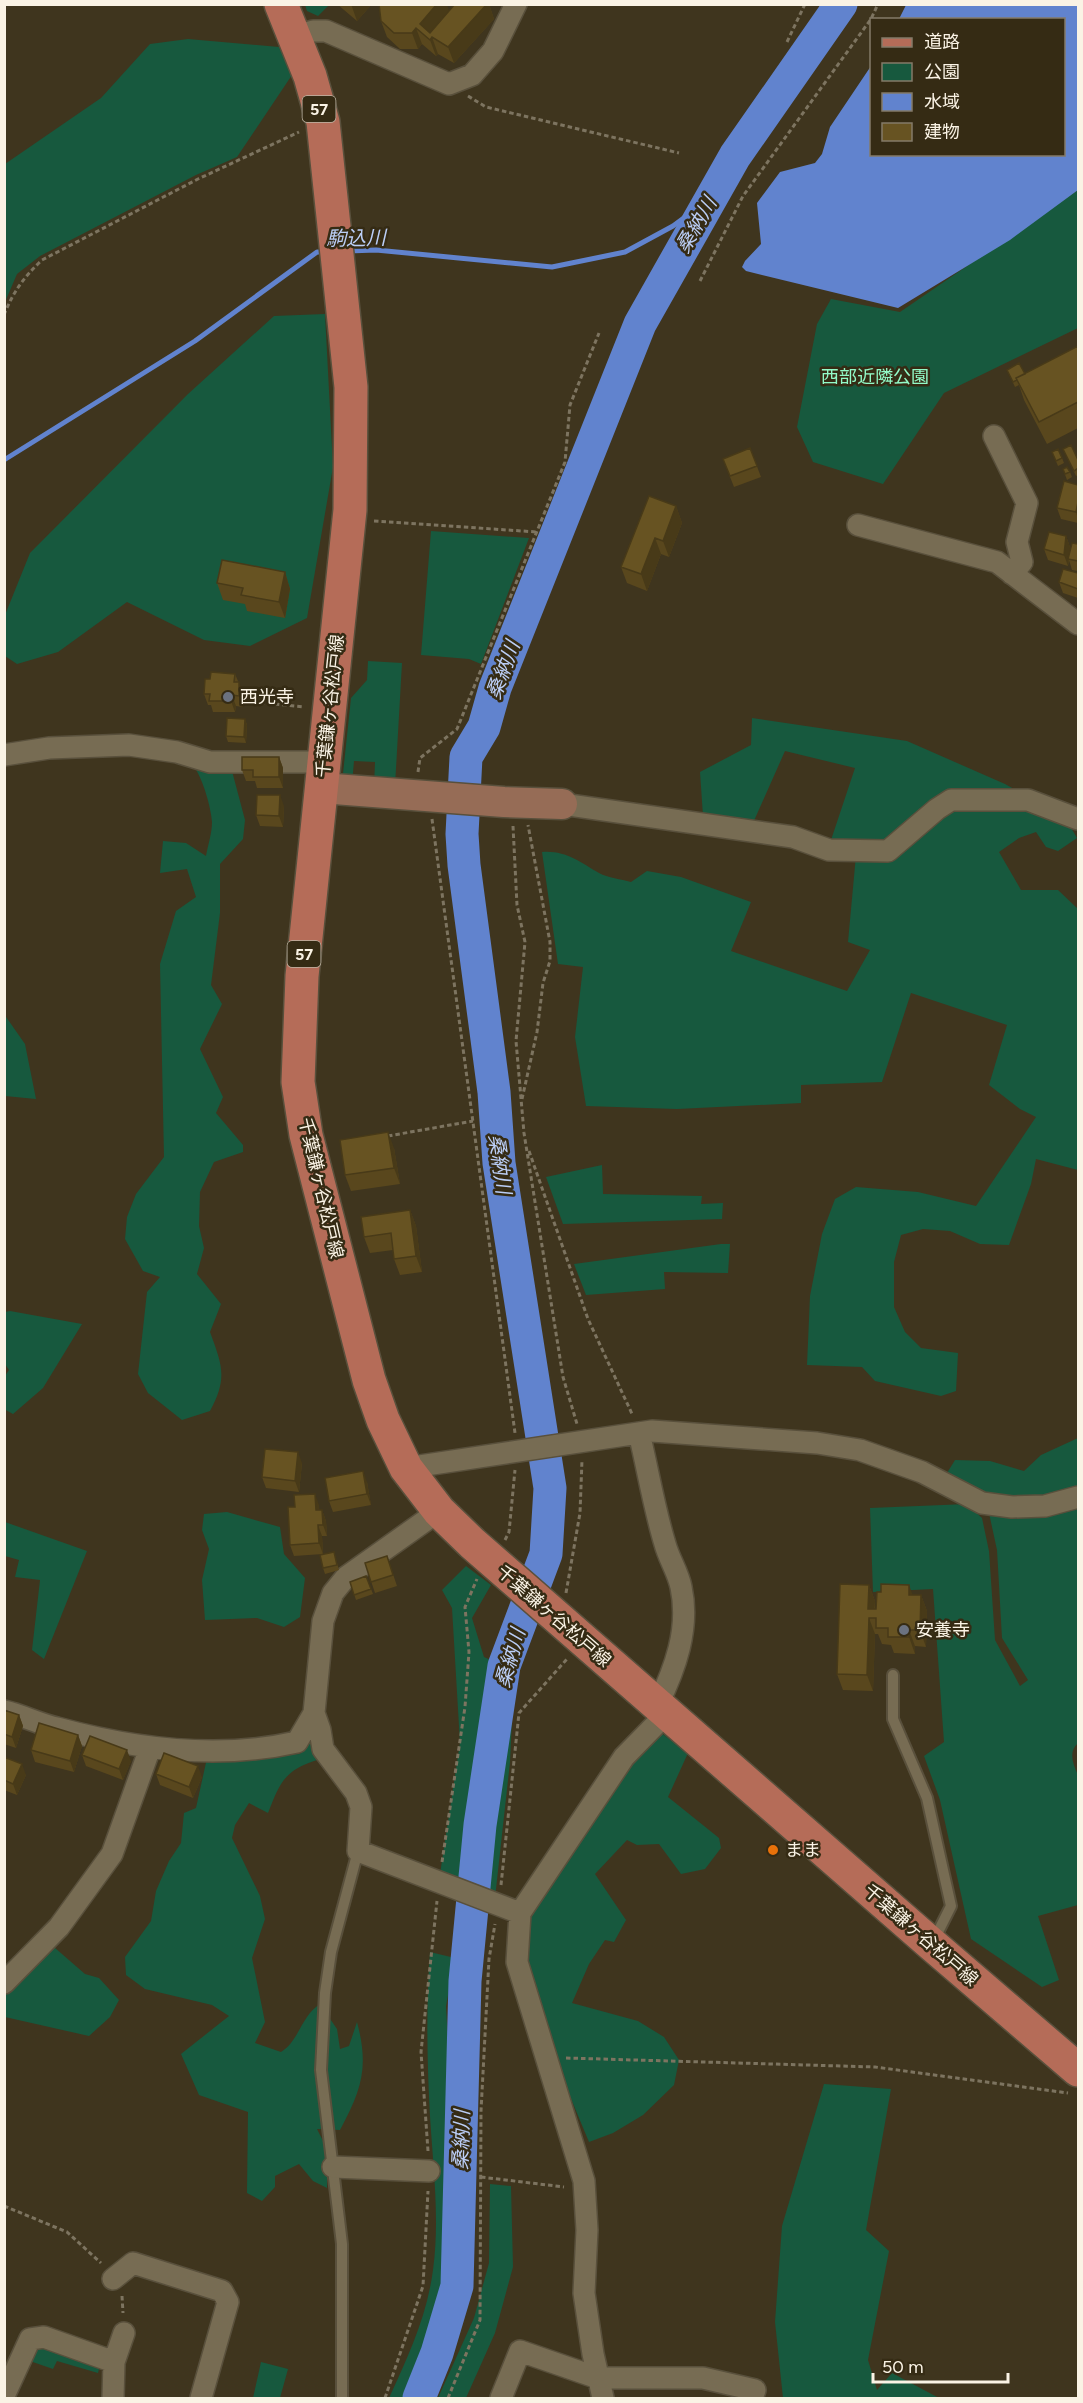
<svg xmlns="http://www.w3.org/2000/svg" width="1083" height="2403" viewBox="0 0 1083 2403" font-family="Figtree,'Noto Sans JP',sans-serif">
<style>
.green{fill:#17593e}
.water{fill:#6183ce}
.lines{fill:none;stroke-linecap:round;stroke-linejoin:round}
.stream{stroke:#6183ce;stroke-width:5}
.river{stroke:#6183ce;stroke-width:33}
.lane-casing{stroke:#59503c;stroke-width:14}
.street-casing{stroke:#59503c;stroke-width:24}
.secondary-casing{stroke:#59503c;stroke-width:33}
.primary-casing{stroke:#59503c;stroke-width:36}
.path{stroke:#7d7460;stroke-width:3;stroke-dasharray:4.5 3;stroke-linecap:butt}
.lane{stroke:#776c53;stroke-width:10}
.street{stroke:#776c53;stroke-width:21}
.secondary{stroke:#966c56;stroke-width:30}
.primary{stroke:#b56c58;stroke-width:33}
.wall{fill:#59471d}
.shaded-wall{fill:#483a18}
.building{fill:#675322;stroke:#483a18;stroke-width:1.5}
.worship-dot{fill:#6b7280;stroke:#352b14;stroke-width:2}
.food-dot{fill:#e8710a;stroke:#352b14;stroke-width:2}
.labels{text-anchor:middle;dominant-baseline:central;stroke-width:5;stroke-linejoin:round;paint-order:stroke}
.shield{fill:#352b14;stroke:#bfb7a6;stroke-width:1.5}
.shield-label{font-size:16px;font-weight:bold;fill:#faf3e5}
.park-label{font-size:18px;fill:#92fac8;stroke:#352b14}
.poi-label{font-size:18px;fill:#faf3e5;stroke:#352b14;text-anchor:start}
.street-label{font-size:18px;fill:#faf3e5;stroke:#352b14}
.water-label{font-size:20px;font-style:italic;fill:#bbcef6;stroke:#352b14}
</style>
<rect width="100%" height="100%" fill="#3f351e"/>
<path class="green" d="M305,5V4L329,5L318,16L307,11Z
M188,39L279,47L292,75L237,157L196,175L40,256L17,274L5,302V164L101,98L150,44Z
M1078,190V328L944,393L883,484L813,462L797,427L817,324L831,299L900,312Z
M325,314L333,467L307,618L250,646L204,640L127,602L58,652L17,664L5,656V615L30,553L188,394L274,316Z
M431,531L529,538L481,664L469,659L421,655Z
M368,661L402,663L395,786L374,787L375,762L354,761L352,784L342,783L351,698L367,680Z
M752,718L907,741L1005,784L1028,797L975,796L886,847L829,846L855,768L785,751L753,823L703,816L700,772L751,745Z
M195,768L232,771L245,820L243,839L220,864V913L211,985L222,1004L200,1049L223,1097L216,1113L243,1145V1152L214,1162L200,1192L199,1226L204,1248L197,1274L221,1304L210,1332C222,1365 228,1378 210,1411L182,1420L148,1393L138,1374L147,1292L160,1277L143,1271L125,1239L127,1217L136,1194L164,1157L160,964L176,911L196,897L187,869L160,873L163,841L186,843L206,856C208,845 212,833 212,822C211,807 203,780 195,768Z
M1027,806L1067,821L1077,838L1058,851L1046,847L1036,832L1019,838L999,852L1021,890H1058L1078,909V1170L1036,1159L1031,1184L1009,1245L980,1244L950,1231L923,1229L901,1235L894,1262V1307L905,1332L921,1348L958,1353L956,1391L941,1396L875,1381L862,1367L807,1365L810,1296L822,1234L835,1199L856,1187L918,1192L976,1206L1036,1117L1020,1109L989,1085L1007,1025L911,993L882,1082L801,1085V1103L677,1109L586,1106L575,1037L583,967L558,964L542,852C565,850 580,862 599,873C608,878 621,879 631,882L647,871L681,877L751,902L731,951L847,991L870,950L848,942L856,855H894L941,811Z
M4,1014L25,1044L36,1099L5,1096Z
M602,1165L603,1194L702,1196L701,1204L723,1203L722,1219L563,1224L546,1177Z
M721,1244H730L728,1273L664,1272L665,1289L586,1295L574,1264Z
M10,1311L82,1324L43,1388L13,1414L4,1409L5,1376L9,1370L5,1364V1312Z
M1078,1438V1493L987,1500L947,1473L955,1460L990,1461L1024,1471L1041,1455Z
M1078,1499V1743C1068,1752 1073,1764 1078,1775V1905L1038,1916L1059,1980L1042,1987L971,1939L940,1800L924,1756L944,1742L933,1589L873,1592L870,1508L967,1504L982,1518L989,1551L995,1640L1020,1686L1028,1680L1002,1638L997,1550L989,1513Z
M227,1512L280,1527L284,1554L305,1578L300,1617L284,1627L257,1618L205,1620L202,1580L209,1549L202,1530L204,1514Z
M5,1522L87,1551L44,1659L32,1650L40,1580L15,1577L19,1560L5,1556Z
M466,1566L491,1585L472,1618L484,1657L504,1666L514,1678L510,1762L495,1898L440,1874L460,1743L452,1608L442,1590Z
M660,1732L688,1753L668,1797L719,1838L721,1848L705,1869L681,1874L659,1844L637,1845L627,1840L595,1874L626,1920L614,1942L605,1940L589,1964L572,2003L638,2021L664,2037L679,2060L674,2085L643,2115L613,2133L589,2142L542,2029L521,1963L525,1916L628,1759Z
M313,1736L320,1759C285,1770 281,1780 268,1813L249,1803L235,1825L232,1838L260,1896L265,1919L252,1958L265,2022L255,2043L281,2052C299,2041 301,2016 320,2004L337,2029L340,2049L349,2046L357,2022C369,2067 362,2089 340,2130L317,2129L327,2149V2188L313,2181L299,2164L275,2176V2187L262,2201L247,2193L248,2112L199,2095L181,2054L229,2016L212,2005L145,1989L126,1975L125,1957L151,1921L156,1891L169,1861L181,1843L184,1813L196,1808L207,1758L300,1754Z
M47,1941L85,1974L99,1978L119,2000L110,2017L89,2036L5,2017L4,1993Z
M430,1952L455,1958L446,2006L456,2181L454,2273L449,2302L410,2398H389C408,2357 427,2316 433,2270C440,2219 433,2166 430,2116C427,2061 426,2007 430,1952Z
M824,2084L891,2089L866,2230L889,2251L868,2360L877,2390L892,2373L939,2398H783L775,2322L782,2226Z
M490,2184L511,2186L513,2267L495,2333L466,2398H438L474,2318L489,2263Z
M50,2346L100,2365L98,2373L57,2361L53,2369L30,2361L34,2350Z
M261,2362L288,2369L280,2398H253Z"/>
<path class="water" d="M906,5H1078V190L1010,240L898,308L746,271L742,267L745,261L761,244L757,203L780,172L815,163L822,154L830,127L871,66L872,154H1064V20L899,19Z"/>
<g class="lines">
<path class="stream" d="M348,251L376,250L552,267L625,252L673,226L715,195
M4,460L195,341L317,252H327"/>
<path class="river" d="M419,2398L437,2353L457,2286L465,1981L480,1825L504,1666L546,1554L550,1488L499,1163L494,1092L464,865L462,834L466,757L484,727L495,688L640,324L735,156L841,4"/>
<g class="lane-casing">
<path id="lane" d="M893,1675V1719L927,1798L951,1906L936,1936L931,1940
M342,2398V2244L321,2070L325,1993L331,1952L358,1851"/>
</g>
<g class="street-casing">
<path id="street" d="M296,36L313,31H326L449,84L472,75L493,51L516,4
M994,436L1027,503L1017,542L1022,562L1012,574
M858,525L997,562L1078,624
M4,755L49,748L129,745L177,752L210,762H325
M562,804L793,837L829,850L888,851L937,809L951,800H1028L1078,819
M639,1433C648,1470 654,1508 665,1544C669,1559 678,1572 681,1587C690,1629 675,1669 657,1706
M406,1468L652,1431L817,1443L860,1450L922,1472L982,1503L1012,1507L1045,1506L1078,1497
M4,1711C22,1715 39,1724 57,1728C134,1749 218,1760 297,1742L314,1713L323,1621L333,1593L346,1577L439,1511
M314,1713L320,1730L323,1749L356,1793L361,1807L358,1851L520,1913
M4,1983L59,1927L112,1854L150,1748
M333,2167L429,2171
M113,2279L133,2263L222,2291L228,2302L201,2398
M4,2396L30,2339L44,2337L114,2362
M113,2398L114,2362L124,2333
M501,2398L520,2351L598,2378H703L755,2390L752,2398
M603,2398L593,2354L584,2293L587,2230L584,2181L517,1962L520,1913L624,1757L666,1714"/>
</g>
<g class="secondary-casing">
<path id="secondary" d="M321,788L504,802L562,804"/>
</g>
<g class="primary-casing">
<path id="primary" d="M281,4L310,76L323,122L351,387L350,510L302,976L298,1082L306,1135L369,1380L383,1420L406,1468L439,1511L472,1543L929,1942L1078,2070"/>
</g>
<path class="path" d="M787,42L805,4
M468,96L486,107L679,153
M700,281L743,196L871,19L878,4
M4,315C13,292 24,277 42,260L198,179L299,132
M374,521L537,532
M245,701L304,707
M418,772L420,758L457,729L565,462L570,405L599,333
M432,819L515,1433
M513,826L517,905L525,942L516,1041L524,1133L563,1377L577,1424
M522,1099L537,1032L543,983L550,961V942L528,825
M388,1136L473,1121
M529,1151L588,1319L633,1416
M505,1540L509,1532L515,1470
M566,1593L580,1513L582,1460
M442,1862L465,1707L469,1652L465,1607L477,1579
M501,1885L519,1713L567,1659
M566,2058L875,2067L1068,2093
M428,2151L421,2052L437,1901
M481,2177L564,2187
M4,2206L67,2232L101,2263
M122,2296L123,2313
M385,2398L423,2286L428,2191
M448,2398L480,2320L481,2111L489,1959L495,1924"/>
<use href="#lane" class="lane"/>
<use href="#street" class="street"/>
<use href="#secondary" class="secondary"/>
<use href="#primary" class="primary"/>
</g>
<path class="wall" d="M337,4H372L357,21Z
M455,4H489L494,19L454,63L438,54L436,56L422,44L418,49H400L387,37L381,21L449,12Z
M1078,346V428L1047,444L1024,400L1019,385L1015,387L1007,370L1025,374Z
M750,448L761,477L734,487L723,459Z
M1063,449L1078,460V475L1076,476Z
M1052,452L1062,458L1064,463L1058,466Z
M1063,469L1070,472L1072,477L1067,480Z
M1078,485V523L1061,519L1057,508Z
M676,506L682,523L669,557L661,554L647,591L627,583L621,567Z
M1066,536L1070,547L1069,555L1078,544V571L1072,570L1069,560L1068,566L1048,560L1044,549Z
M285,572L290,589L285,618L247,611L245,604L223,600L217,583Z
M1078,573V598L1063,593L1059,582Z
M235,674L243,693V707L236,706L235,712H213L211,705H208L204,694L210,679Z
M245,719L247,725L246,743L228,742L226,736Z
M279,757L283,768V788H257L255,781H246L242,770Z
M284,806L283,827L260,826L256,815Z
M394,1148L400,1184L351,1191L345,1175Z
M410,1210L416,1226L422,1272L400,1275L394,1259L393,1250L370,1253L364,1237Z
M302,1463L299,1492L266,1488L262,1477Z
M367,1482L371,1505L333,1512L329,1501Z
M319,1505V1510H322L326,1521L327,1536H322L323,1554L294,1556L290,1545Z
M334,1552L339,1570L325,1574L323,1568Z
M387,1556L397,1586L375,1593L365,1563Z
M366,1576L373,1594L356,1600L350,1582Z
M869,1585L875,1601V1609L912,1595H921L927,1611L926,1647L915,1646V1654L894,1653L891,1645L882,1644L878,1634H875L873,1691L843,1690L837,1674Z
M4,1710L19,1715L23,1726L16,1748L4,1744Z
M78,1735L82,1746L74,1772L35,1762L31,1750Z
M82,1755L131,1761L123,1780L86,1766Z
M4,1757L26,1775L17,1795L4,1790Z
M156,1774L202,1777L193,1798L160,1785Z"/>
<path class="shaded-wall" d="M351,4H372L357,21Z
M437,4H447L450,14L428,38L420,24Z
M487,4H489L494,19L454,63L448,47Z
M416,28L422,44L418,49L412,33Z
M432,37L438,54L436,56L430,40Z
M1078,502V519L1076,512Z
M676,506L682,523L669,557L663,541Z
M1066,536L1070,547L1068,566L1064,555Z
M655,538L661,554L647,591L641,574Z
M285,572L290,589L285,618L279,602Z
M239,682L243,693V707L239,696Z
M232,695L236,706L235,712L231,701Z
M245,719L247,725L246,743L244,737Z
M279,757L283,768V788L279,777Z
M280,795L284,806L283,827L279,816Z
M388,1132L394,1148L400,1184L394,1168Z
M410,1210L416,1226L422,1272L416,1256Z
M298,1452L302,1463L299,1492L295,1481Z
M363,1471L367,1482L371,1505L367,1494Z
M315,1494L319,1505L320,1521L316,1510Z
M322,1510L326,1521L327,1536L323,1525Z
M318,1525L322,1536L323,1554L319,1543Z
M869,1585L875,1601L874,1618L868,1609Z
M909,1585L915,1601L909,1595Z
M921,1595L927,1611L926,1647L920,1630Z
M869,1618L875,1634L873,1691L867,1675Z
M909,1630L915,1646V1654L909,1637Z
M19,1715L23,1726L16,1748L12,1737Z
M78,1735L82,1746L74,1772L70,1761Z
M127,1750L131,1761L123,1780L119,1769Z
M22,1764L26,1775L17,1795L13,1784Z
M198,1766L202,1777L193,1798L189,1787Z"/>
<path class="building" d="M379,4H437L420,24L430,33L455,4H487L448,47L432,37L430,40L416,28L412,33H394L381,21Z
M1078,346V402L1039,422L1016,378Z
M1019,363L1025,374L1016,378L1017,380L1013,382L1007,370Z
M1071,445L1078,460V468L1074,471L1063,449Z
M750,448L757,466L730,476L723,459Z
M1058,449L1062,458L1056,461L1052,452Z
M1067,467L1070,472L1065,474L1063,469Z
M1064,481L1078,485V502L1076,512L1057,508Z
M649,496L676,506L663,541L655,538L641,574L621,567Z
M1049,532L1066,536L1064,555L1044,549Z
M1072,543L1078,544V561L1068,559Z
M222,560L285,572L279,602L241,595L243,588L217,583Z
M1063,569L1078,573V589L1059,582Z
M211,672L235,674L234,682H239V696L232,695L231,701H209L210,694H204L205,679H210Z
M227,718L245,719L244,737L226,736Z
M242,757H279V777H253V770H242Z
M257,795H280L279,816L256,815Z
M388,1132L394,1168L345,1175L340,1140Z
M410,1210L416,1256L394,1259L391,1233L364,1237L361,1217Z
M265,1449L298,1452L295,1481L262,1477Z
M363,1471L367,1494L329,1501L325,1478Z
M315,1494L316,1510H322L323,1525H318L319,1543L290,1545L288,1507H295L294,1495Z
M334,1552L337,1565L323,1568L320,1555Z
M387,1556L393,1575L371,1582L365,1563Z
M366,1576L371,1589L354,1595L350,1582Z
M840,1584L869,1585L868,1609H876L877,1592H881V1584L909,1585V1595H921L920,1630H909V1637H888V1628H876V1618H869L867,1675L837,1674Z
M4,1710L19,1715L12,1737L4,1734Z
M39,1723L78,1735L70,1761L31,1750Z
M90,1736L127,1750L119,1769L82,1755Z
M164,1753L198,1766L189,1787L156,1774Z
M4,1757L22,1764L13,1784L4,1780Z"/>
<g class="worship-dot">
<circle cx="228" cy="697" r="6"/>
<circle cx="904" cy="1630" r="6"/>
</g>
<circle class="food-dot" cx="773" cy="1850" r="6"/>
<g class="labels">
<g class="shield">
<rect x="302.5" y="96" width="33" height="26" rx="4.5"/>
<rect x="287.5" y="941" width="33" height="26" rx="4.5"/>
</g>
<g class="shield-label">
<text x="319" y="109">57</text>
<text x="304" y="954">57</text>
</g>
<g class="park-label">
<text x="875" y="377">西部近隣公園</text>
</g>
<g class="poi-label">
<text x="240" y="697">西光寺</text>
<text x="916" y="1630">安養寺</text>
<text x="785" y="1850">まま</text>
</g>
<g class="street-label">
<text transform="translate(330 706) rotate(-84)">千葉鎌ヶ谷松戸線</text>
<text transform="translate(321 1188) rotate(77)">千葉鎌ヶ谷松戸線</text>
<text transform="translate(554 1616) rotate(41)">千葉鎌ヶ谷松戸線</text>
<text transform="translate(921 1935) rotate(41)">千葉鎌ヶ谷松戸線</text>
</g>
<g class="water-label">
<text transform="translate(696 225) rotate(-60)">桑納川</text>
<text transform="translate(356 238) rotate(-1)">駒込川</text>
<text transform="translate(503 670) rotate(-70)">桑納川</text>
<text transform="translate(500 1164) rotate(82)">桑納川</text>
<text transform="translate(510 1658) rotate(-74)">桑納川</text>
<text transform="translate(461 2140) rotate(-88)">桑納川</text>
</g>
</g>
<rect width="1083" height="2403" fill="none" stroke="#faf3e5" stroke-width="12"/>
<rect x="870" y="18" width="195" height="138" fill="#352b14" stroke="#847b68" stroke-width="1.5"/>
<rect x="882" y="38" width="30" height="9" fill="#b56c58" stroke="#847b68" stroke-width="1.5"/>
<text x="924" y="48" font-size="18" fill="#faf3e5">道路</text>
<rect x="882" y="63" width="30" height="18" fill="#17593e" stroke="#847b68" stroke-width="1.5"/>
<text x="924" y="78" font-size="18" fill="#faf3e5">公園</text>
<rect x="882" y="93" width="30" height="18" fill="#6183ce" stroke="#847b68" stroke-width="1.5"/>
<text x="924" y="108" font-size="18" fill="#faf3e5">水域</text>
<rect x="882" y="123" width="30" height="18" fill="#675322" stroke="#847b68" stroke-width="1.5"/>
<text x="924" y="138" font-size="18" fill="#faf3e5">建物</text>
<path d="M873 2373v9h135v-9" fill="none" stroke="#faf3e5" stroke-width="3"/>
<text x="882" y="2373" font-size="18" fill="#faf3e5" stroke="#352b14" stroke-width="4.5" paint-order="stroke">50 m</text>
</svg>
